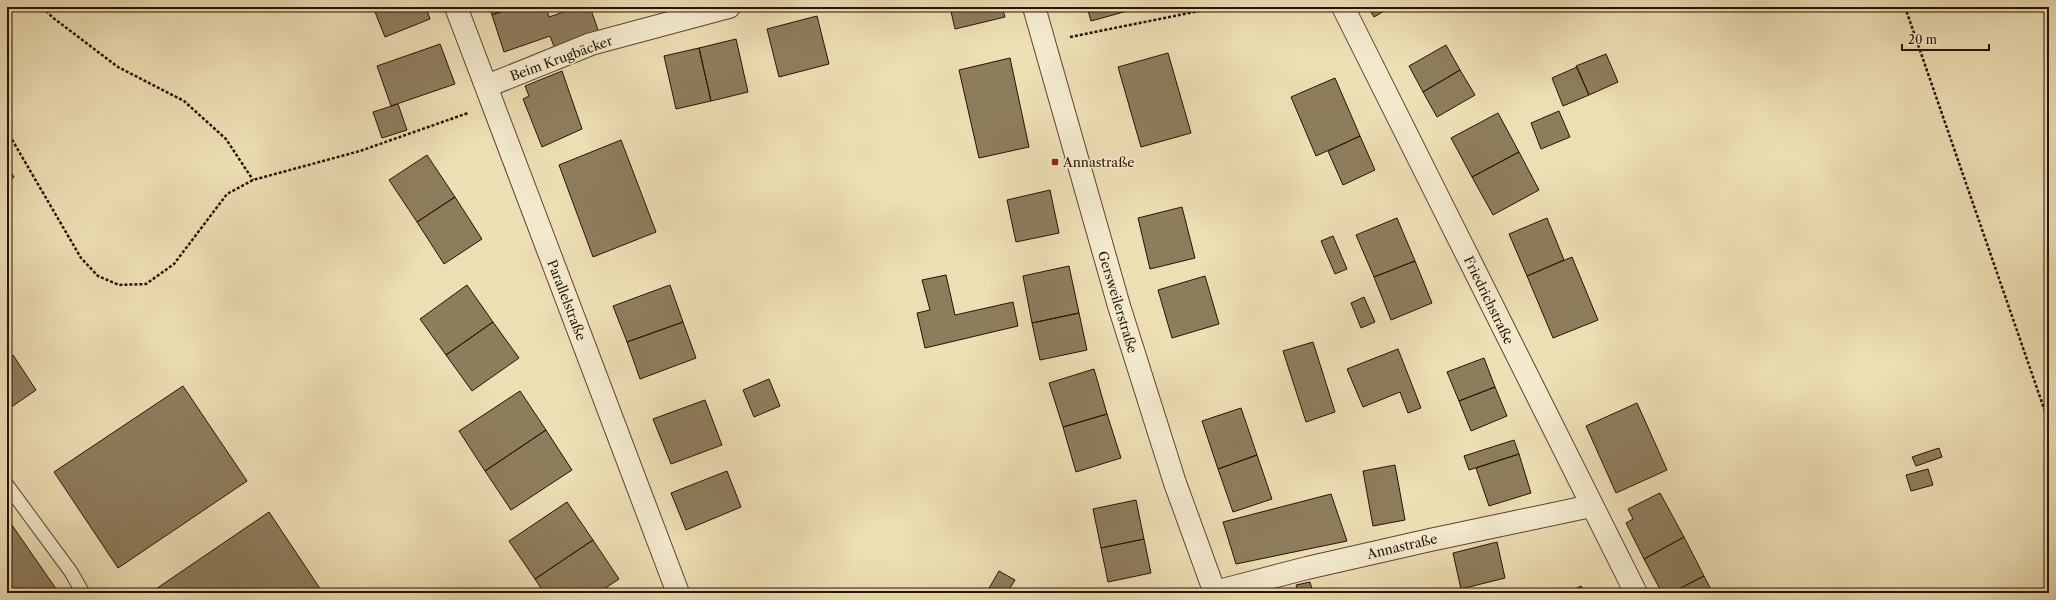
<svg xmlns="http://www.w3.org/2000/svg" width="2056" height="600" viewBox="0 0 2056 600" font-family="'Libre Caslon Text',serif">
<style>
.building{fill:#8e7d5d;stroke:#271300}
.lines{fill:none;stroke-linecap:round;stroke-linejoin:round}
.service-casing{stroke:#58462d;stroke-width:15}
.minor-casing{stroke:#58462d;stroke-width:24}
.tertiary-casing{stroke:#58462d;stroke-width:24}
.path{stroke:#271300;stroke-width:2.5;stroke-dasharray:3 2;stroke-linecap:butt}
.service{stroke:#f3eace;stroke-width:13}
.minor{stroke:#f3eace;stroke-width:22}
.tertiary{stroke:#f3eace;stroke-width:22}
.poi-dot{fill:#8f2418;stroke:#f3eace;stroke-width:1.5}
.labels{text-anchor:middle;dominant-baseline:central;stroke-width:3;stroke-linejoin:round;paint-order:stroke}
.street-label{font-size:13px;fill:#271300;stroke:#f3eace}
.poi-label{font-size:13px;fill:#271300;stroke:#f3eace;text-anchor:start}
</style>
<rect width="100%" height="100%" fill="#eddeb3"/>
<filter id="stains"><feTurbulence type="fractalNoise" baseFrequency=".005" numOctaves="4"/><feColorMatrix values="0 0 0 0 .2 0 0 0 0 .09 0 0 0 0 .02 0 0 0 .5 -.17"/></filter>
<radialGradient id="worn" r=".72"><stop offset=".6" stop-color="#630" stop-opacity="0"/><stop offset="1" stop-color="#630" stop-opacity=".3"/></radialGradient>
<path class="building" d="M373,7H426L430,19L385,37Z
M489,7H514L492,15Z
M514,7H546L549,17L578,7H590L599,33L555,49L550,36L504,52L492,15Z
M950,7H1002L1005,17L955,29Z
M1087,7H1142L1091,21Z
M1368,7H1391L1374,17Z
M817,16L829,64L779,77L767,29Z
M736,39L748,92L711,101L699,48Z
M440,44L455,84L391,106L377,66Z
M1446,45L1460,70L1423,92L1409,66Z
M699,48L711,101L676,109L664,56Z
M1168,53L1191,133L1141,147L1118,67Z
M1606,54L1618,82L1589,95L1576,66Z
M1010,58L1029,147L979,158L959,70Z
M1577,67L1589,95L1563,106L1552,78Z
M1460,70L1475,95L1437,117L1423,92Z
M562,71L582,129L542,147L523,99L529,96L525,86Z
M1335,78L1360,136L1316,156L1291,97Z
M398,104L407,130L382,138L373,112Z
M1559,111L1570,137L1541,149L1531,123Z
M1498,113L1519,152L1472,177L1451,138Z
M1360,136L1375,170L1343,185L1328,151Z
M621,140L656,232L593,257L559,165Z
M1519,152L1539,190L1493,215L1472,177Z
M427,155L455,197L417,222L389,180Z
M7,166L14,177L7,182Z
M1050,190L1059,233L1016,242L1007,200Z
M455,197L482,239L444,264L417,222Z
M1182,207L1195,258L1150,269L1138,218Z
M1397,218L1415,261L1374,277L1356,235Z
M1547,218L1564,260L1527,276L1509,234Z
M1333,236L1347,269L1335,274L1321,241Z
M1572,257L1598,320L1553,338L1527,276Z
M1415,261L1432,303L1391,320L1374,277Z
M1069,266L1079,313L1032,323L1023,276Z
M946,275L955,315L1013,302L1018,326L925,348L917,313L930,310L922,280Z
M1205,276L1219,324L1172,338L1158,290Z
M467,285L493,322L446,355L420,319Z
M670,285L683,322L627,342L613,306Z
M1364,297L1375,322L1361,328L1351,303Z
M1079,313L1087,350L1040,360L1032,323Z
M493,322L519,358L472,391L446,355Z
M683,322L696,358L640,379L627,342Z
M1313,342L1335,412L1306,422L1283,351Z
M1398,349L1421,408L1408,413L1400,392L1363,407L1347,369Z
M13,355L36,390L7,410V359Z
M1484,358L1495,387L1459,401L1447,372Z
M1094,369L1107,414L1063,427L1049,383Z
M769,379L780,406L754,417L743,390Z
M183,386L247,481L118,568L54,472Z
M1495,387L1507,416L1471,431L1459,401Z
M520,391L546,430L485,471L459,431Z
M705,400L722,445L671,464L653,419Z
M1637,403L1667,470L1616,493L1586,426Z
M1241,408L1257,455L1218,469L1202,421Z
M1107,414L1121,458L1076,472L1063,427Z
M546,430L572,470L511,510L485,471Z
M1514,440L1519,454L1469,470L1464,456Z
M1939,448L1942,457L1916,466L1912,457Z
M1519,454L1531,493L1489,506L1476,468Z
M1257,455L1272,499L1233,512L1218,469Z
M1395,465L1405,520L1373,526L1363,471Z
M1928,469L1933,485L1911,491L1906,475Z
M727,471L741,507L686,530L671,493Z
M1660,493L1684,537L1644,559L1626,523L1633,519L1628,509Z
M1331,494L1347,541L1236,564L1223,522Z
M1136,500L1144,539L1101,548L1093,509Z
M567,502L593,540L535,579L509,541Z
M269,512L323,593H150Z
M7,518L59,593H7Z
M1684,537L1704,576L1671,593H1662L1644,559Z
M1144,539L1151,573L1108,582L1101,548Z
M593,540L619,579L598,593H544L535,579Z
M1497,542L1505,578L1461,589L1453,553Z
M999,571L1015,580L1007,593H994L988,590Z
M1704,576L1713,593H1671Z
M1310,582L1313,593H1298L1296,585Z
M1581,586L1585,593H1567Z"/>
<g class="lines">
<g class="service-casing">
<path id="service" d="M7,485L71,572L83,593"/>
</g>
<g class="minor-casing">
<path id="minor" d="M456,7L678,593
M1343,7L1636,593
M487,86L591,44L729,7
M1215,592L1307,568L1430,540L1591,506"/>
</g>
<g class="tertiary-casing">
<path id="tertiary" d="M1034,7L1119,306L1175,483L1215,593"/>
</g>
<path class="path" d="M43,7L52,17L118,67L184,101L226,139L253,180
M1905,7L2049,423
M1070,37L1219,7
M7,131L81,258L98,276L119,285L146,284L174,264L227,194L253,180L360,151L468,113"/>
<use href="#service" class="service"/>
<use href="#minor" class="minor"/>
<use href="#tertiary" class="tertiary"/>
</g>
<rect class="poi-dot" x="1051" y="158" width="8" height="8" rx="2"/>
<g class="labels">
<g class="street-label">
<text transform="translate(561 58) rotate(-20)">Beim Krugbäcker</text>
<text transform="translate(567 300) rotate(69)">Parallelstraße</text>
<text transform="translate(1489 300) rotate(64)">Friedrichstraße</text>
<text transform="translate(1118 302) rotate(73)">Gersweilerstraße</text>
<text transform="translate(1402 546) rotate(-13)">Annastraße</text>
</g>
<g class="poi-label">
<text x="1063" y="162">Annastraße</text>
</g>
</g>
<rect width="2056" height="600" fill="none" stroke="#eddeb3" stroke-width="24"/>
<rect x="8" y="8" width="2040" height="584" fill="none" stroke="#271300" stroke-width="2"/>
<rect x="12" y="12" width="2032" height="576" fill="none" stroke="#271300"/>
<path d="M1902 44v6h87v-6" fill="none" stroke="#271300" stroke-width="2"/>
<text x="1908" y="44" font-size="12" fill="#271300" stroke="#f3eace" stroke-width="3" paint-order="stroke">20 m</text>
<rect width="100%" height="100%" filter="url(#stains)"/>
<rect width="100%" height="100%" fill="url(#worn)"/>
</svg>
